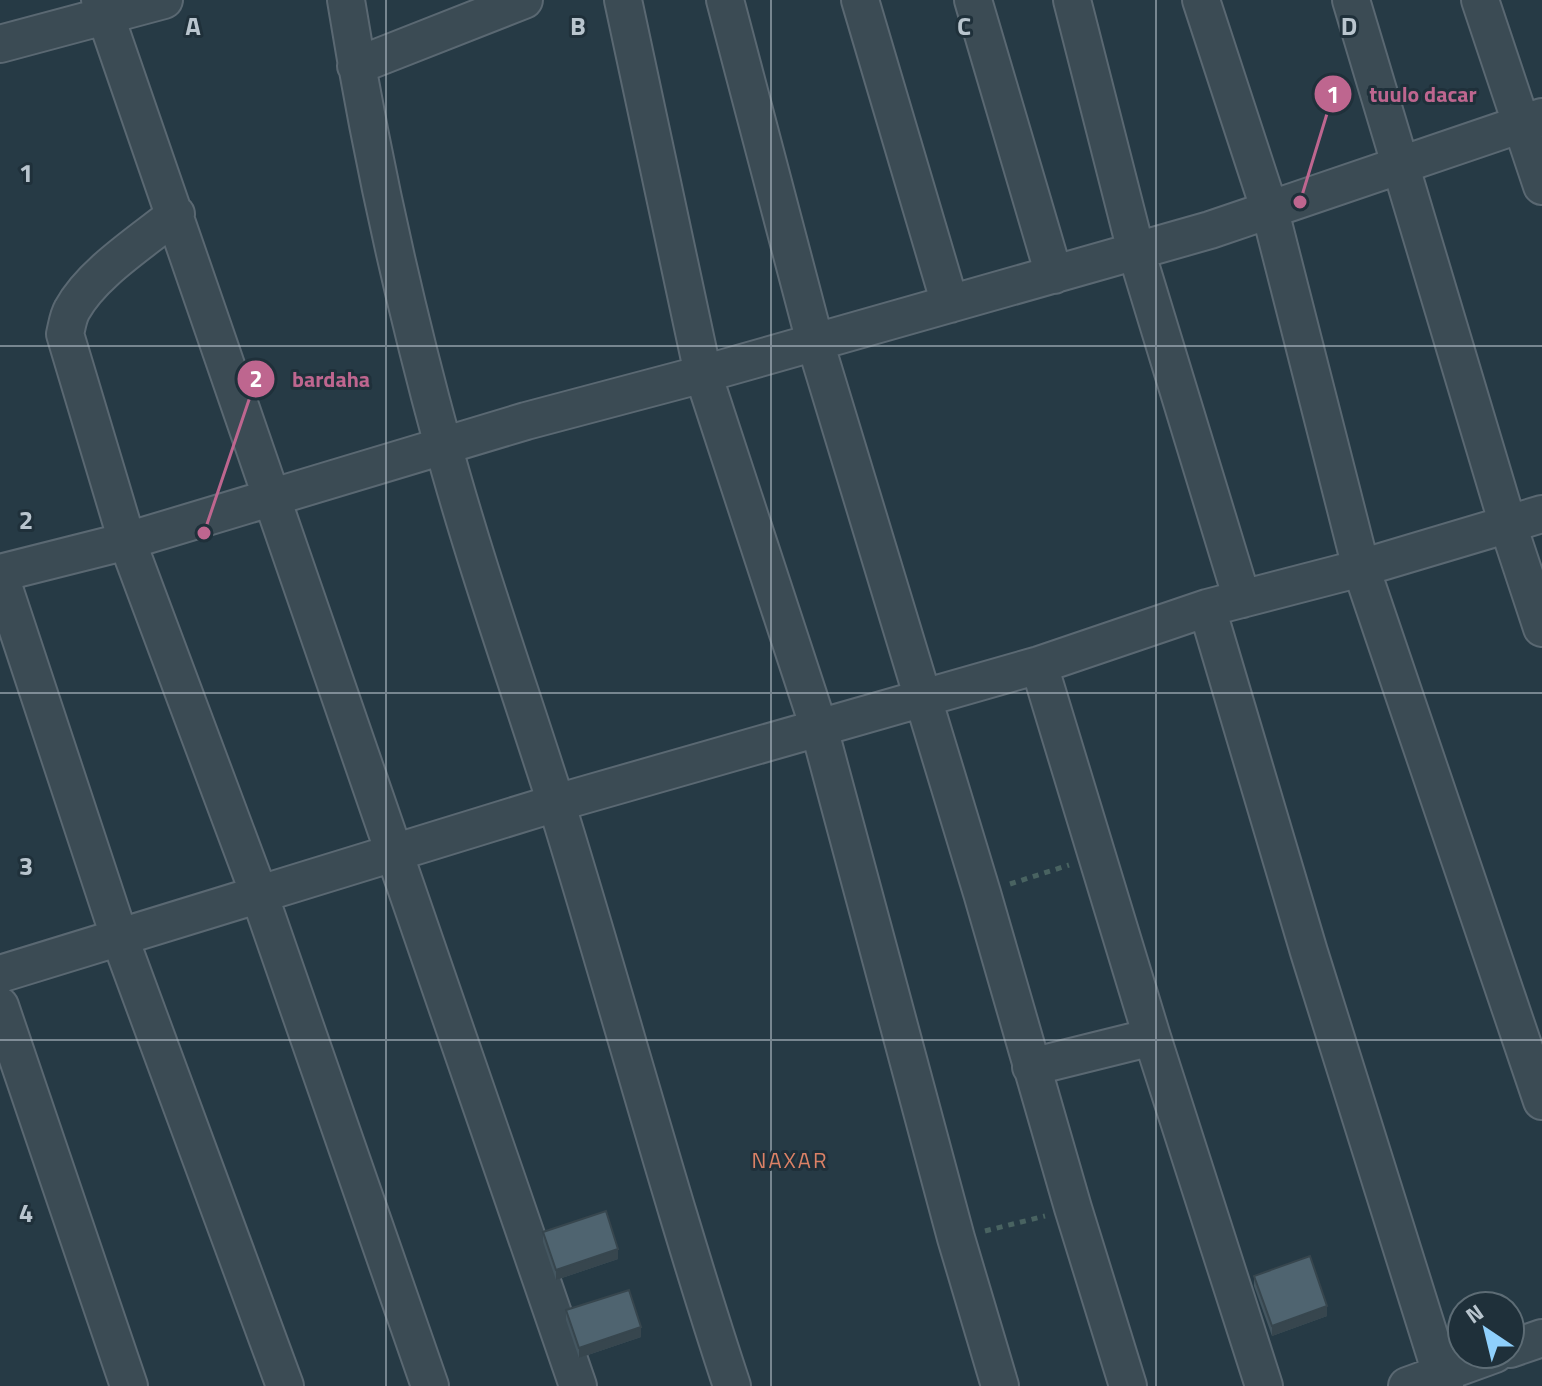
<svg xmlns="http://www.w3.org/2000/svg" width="1542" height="1386" viewBox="0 0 1542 1386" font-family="'Titillium Web',sans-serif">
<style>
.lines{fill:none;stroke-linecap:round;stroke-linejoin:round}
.minor-casing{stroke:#5a6872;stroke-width:40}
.path{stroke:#496361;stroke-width:5;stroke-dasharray:6 6;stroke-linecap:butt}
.minor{stroke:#3b4b54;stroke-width:36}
.wall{fill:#445660}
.shaded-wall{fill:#37464e}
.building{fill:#4f6470;stroke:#37464e;stroke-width:2}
.grid{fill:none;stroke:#b9c5ce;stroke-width:2;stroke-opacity:0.55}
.labels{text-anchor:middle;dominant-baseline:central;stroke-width:6;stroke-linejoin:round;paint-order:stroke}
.neighbourhood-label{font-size:22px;letter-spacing:2px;fill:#db8166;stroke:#1f303a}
.grid-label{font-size:26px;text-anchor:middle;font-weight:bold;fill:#b9c5ce;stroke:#1f303a;stroke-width:6;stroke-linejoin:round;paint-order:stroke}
.leader{fill:none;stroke:#be668f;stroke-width:3}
.callout-dot{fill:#be668f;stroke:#1f303a;stroke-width:3}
.mark-label{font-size:24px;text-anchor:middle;font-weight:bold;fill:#fff}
.callout-label{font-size:22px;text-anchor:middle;font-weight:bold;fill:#be668f;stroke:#1f303a;stroke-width:6;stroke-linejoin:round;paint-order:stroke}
</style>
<rect width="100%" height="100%" fill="#263a45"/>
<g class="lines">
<g class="minor-casing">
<path id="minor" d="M100,0L578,1386
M346,0C370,150 403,299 443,445C478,573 523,698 563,825C620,1011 671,1201 732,1386
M623,0L703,374L819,728L956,1238L1000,1386
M725,0L815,342L982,893L1073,1208L1128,1386
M860,0L950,304
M973,0L1054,275
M1072,0L1136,251L1242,599
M1201,0L1270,211L1361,568L1542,1101
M1351,0L1508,525L1542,628
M1480,0L1542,186
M0,44L164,0
M356,66L524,0
M176,214C143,241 92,273 72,310C68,317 67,326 65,334L127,541L259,894L430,1386
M0,573L127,541L526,421L703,374L1210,230L1542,117
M0,576L119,936L285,1386
M1207,608L1309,952L1445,1386
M1039,665L1152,1037L1264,1386
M0,974L556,803L1039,665L1207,608L1361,568L1542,514
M0,1006L129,1386
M1031,1067L1152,1037
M1510,1349L1542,1338
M1407,1386L1495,1354"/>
</g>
<path class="path" d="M1010,884L1069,865
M985,1231L1045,1216"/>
<use href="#minor" class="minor"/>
</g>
<path class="wall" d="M543,1232L618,1259L556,1280L543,1242Z
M1254,1276L1327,1316L1272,1336L1254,1286Z
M566,1310L641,1337L579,1358L566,1320Z"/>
<path class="shaded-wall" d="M618,1249V1259L556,1280V1270Z
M1327,1306V1316L1272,1336V1326Z
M641,1327V1337L579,1358V1348Z"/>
<path class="building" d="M606,1211L618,1249L556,1270L543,1232Z
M1310,1256L1327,1306L1272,1326L1254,1276Z
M629,1290L641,1327L579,1348L566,1310Z"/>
<path class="grid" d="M386,0V1386M771,0V1386M1156,0V1386M0,346H1542M0,693H1542M0,1040H1542"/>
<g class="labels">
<g class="neighbourhood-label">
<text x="790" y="1160">NAXAR</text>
</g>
</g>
<g class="grid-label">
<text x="193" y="35">A</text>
<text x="578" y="35">B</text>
<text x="964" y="35">C</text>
<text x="1349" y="35">D</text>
<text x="26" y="182">1</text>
<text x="26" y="529">2</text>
<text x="26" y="875">3</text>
<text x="26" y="1222">4</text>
</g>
<path class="leader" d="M1300 202L1333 94M204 533L256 379"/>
<g class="callout-dot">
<circle cx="1300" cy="202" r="8"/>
<circle cx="204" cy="533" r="8"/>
<circle cx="1333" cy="94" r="20"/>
<circle cx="256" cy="379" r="20"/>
</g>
<g class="mark-label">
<text x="1333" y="103">1</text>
<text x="256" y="387">2</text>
</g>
<g class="callout-label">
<text x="1423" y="102">tuulo dacar</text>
<text x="331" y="387">bardaha</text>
</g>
<g transform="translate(1486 1330) rotate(325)"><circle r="38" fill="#1f303a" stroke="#5d6c75" stroke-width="2"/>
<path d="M0-6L14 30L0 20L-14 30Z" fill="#8fd0fc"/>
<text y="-12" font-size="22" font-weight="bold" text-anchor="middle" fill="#b9c5ce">N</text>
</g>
</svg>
